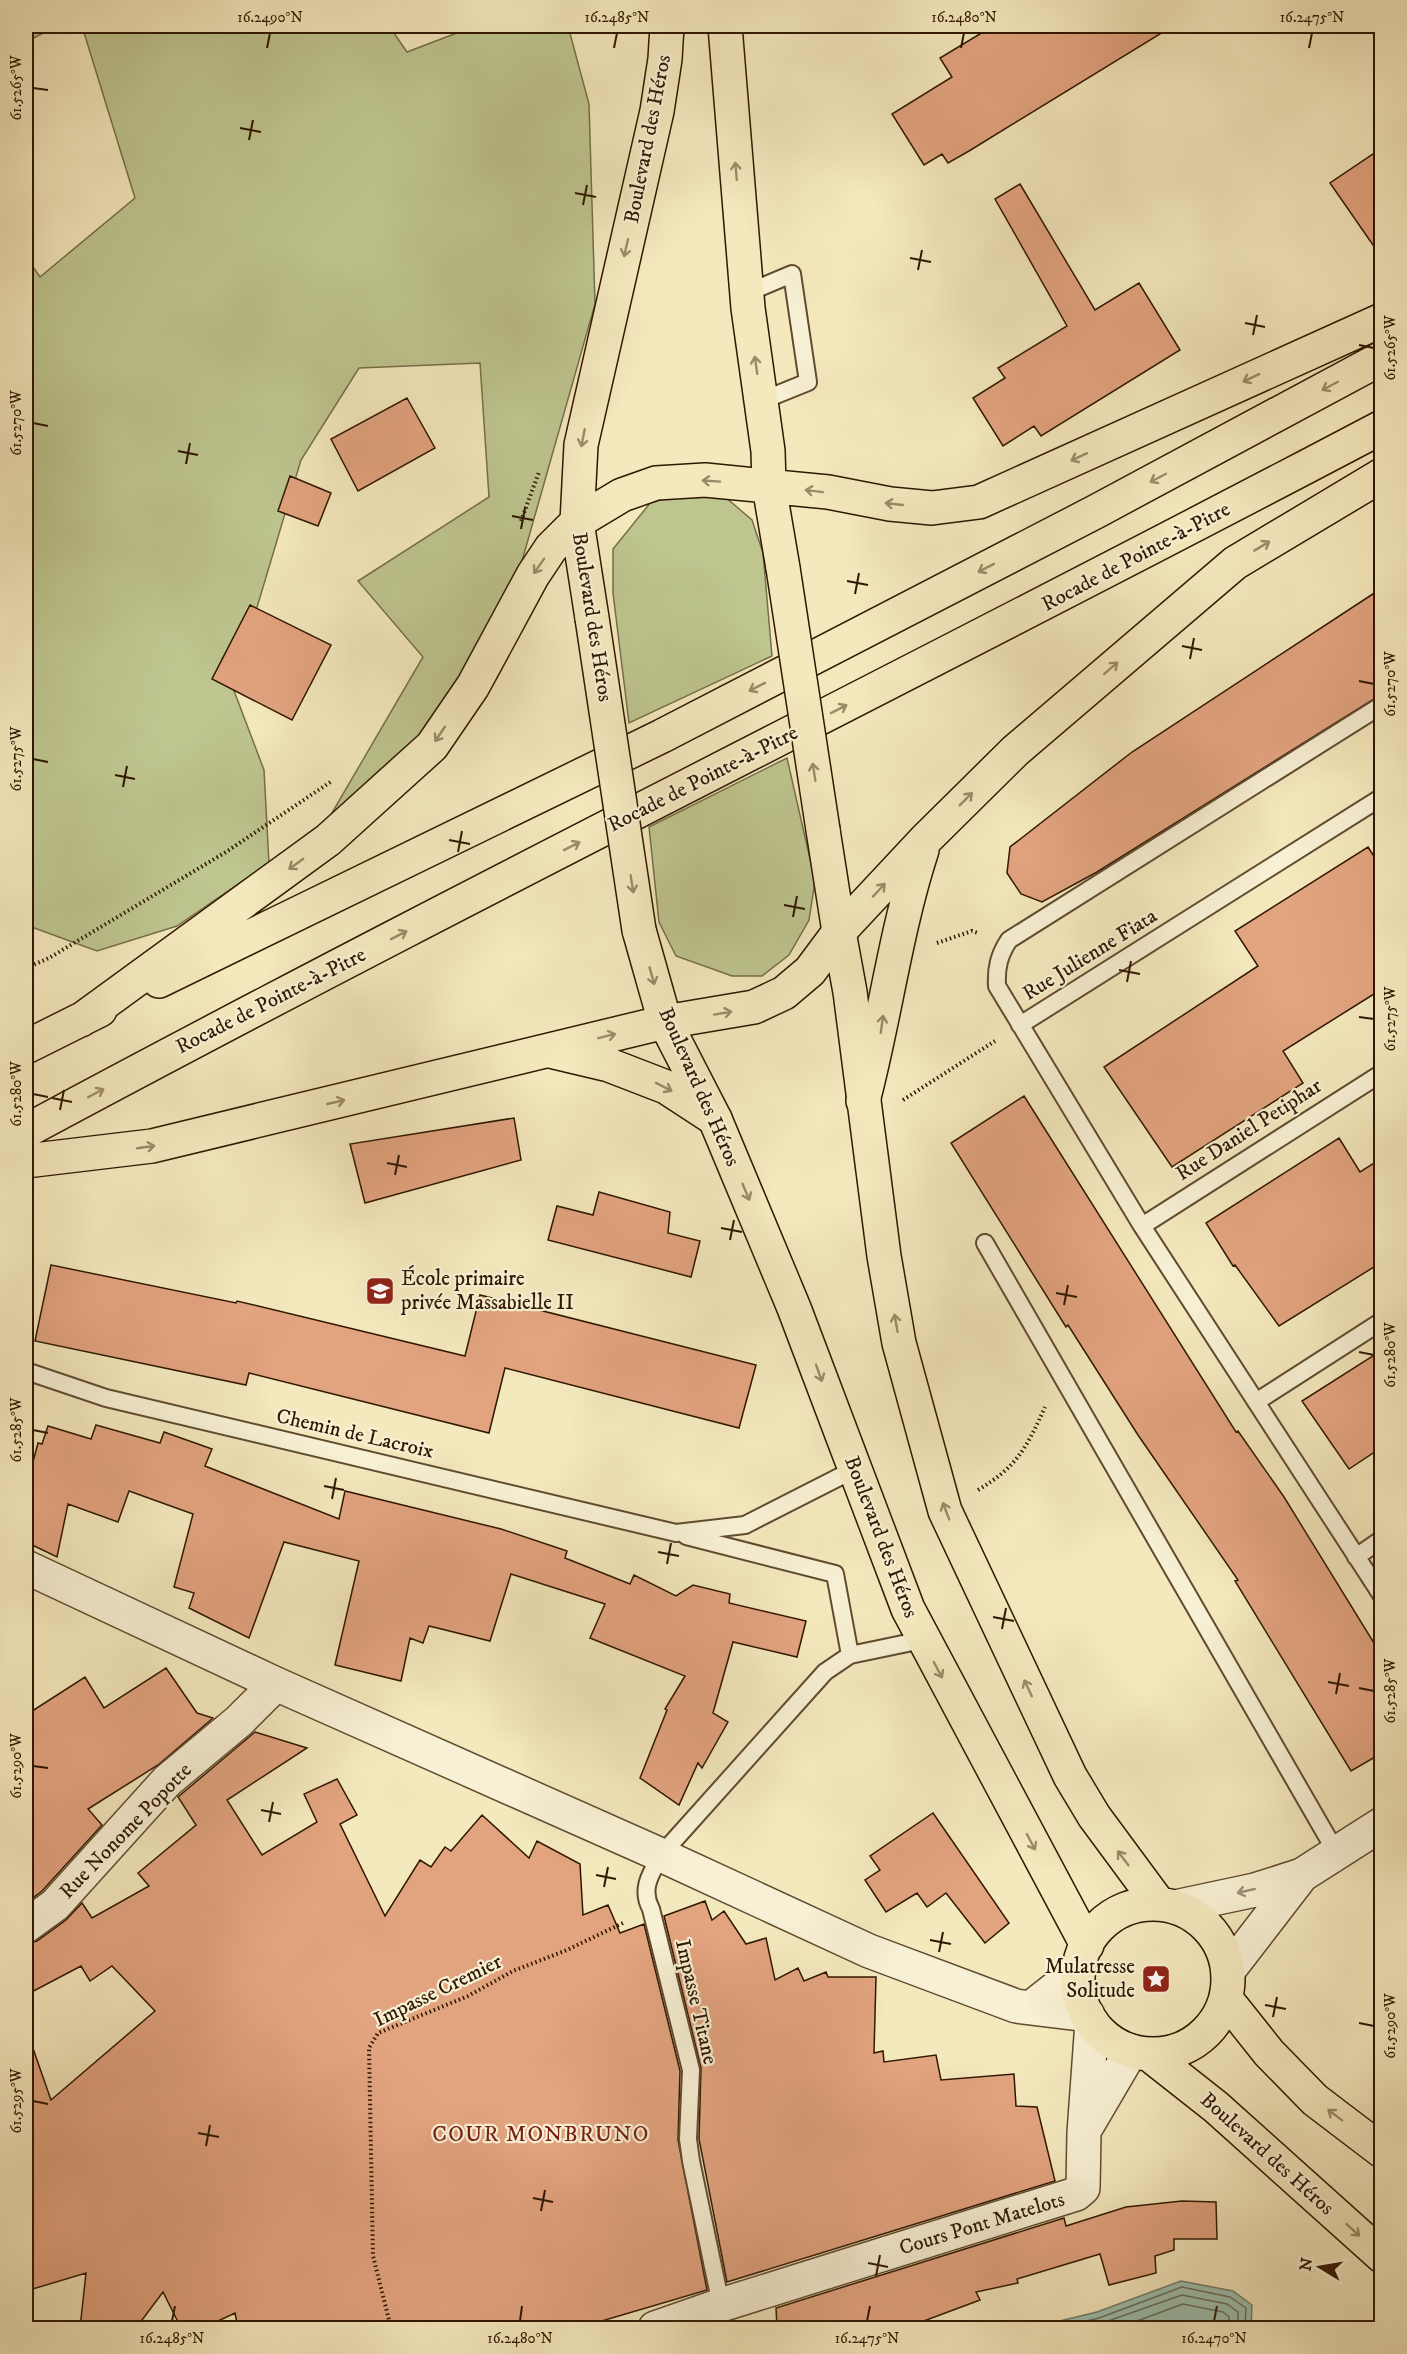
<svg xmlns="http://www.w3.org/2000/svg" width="1407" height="2354" viewBox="0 0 1407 2354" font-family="'IM FELL DW Pica',serif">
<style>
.green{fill:#bec58f;stroke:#766e48;stroke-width:1.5}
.water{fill:#9cc0af;stroke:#707c69;stroke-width:1.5}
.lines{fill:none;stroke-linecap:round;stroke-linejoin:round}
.shore{stroke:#666c58;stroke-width:1.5}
.building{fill:#e2a37f;stroke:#2f1701;stroke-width:1.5}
.service-casing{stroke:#604b30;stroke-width:20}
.minor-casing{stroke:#604b30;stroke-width:36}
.primary-casing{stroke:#2f1701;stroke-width:36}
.trunk-casing{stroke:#2f1701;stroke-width:36}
.path{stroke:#2f1701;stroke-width:4;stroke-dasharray:1.5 3;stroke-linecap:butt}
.service{stroke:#f8f0d4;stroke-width:16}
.minor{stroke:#f8f0d4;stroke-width:33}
.primary{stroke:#f4e8bd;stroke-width:33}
.trunk{stroke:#f4e8bd;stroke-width:33}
.trunk-bridge-casing{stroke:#2f1701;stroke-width:36;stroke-linecap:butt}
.trunk-bridge{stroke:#f4e8bd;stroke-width:33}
.oneway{stroke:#9b8a68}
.oneway2{stroke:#9e8e75}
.ticks{fill:none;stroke:#2f1701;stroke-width:2}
.labels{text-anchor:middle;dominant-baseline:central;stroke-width:4.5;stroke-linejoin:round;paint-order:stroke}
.street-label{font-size:21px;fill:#2f1701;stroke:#f8f0d4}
.poi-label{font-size:21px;fill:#2f1701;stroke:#f8f0d4;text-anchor:start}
.neighbourhood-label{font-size:22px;letter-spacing:1.5px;fill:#7a1f14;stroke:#f8f0d4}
.neatline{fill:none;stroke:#2f1701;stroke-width:2}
.ticks-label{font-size:15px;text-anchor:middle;fill:#2f1701}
</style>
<rect width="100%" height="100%" fill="#f4e8bd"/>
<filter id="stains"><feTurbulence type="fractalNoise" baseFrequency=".00333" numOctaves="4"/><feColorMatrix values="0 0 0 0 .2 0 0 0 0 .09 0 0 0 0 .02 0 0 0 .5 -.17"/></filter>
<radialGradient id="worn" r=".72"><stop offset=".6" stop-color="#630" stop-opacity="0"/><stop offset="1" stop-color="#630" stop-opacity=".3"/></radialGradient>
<path class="green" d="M26,26H57L26,42Z
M82,26H389L407,52L475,26H568L589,104L595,304L522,561L445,719L329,818L423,657L358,581L489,497L480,363L359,368L301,460L252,624L222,659L264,770L269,863L177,926L97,951L26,925V257L40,277L135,198Z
M685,495L724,496L752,520L763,553L772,656L629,723L613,593V549L651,502Z
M787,758L815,881L809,920L789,955L762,976H732L676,956L659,922L649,827Z"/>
<path class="water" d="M1181,2281L1233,2291L1252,2305L1251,2328H1031L1097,2312Z"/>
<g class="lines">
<path class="shore" d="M1057,2328L1099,2318L1182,2287L1230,2297L1246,2308L1245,2328
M1088,2328L1182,2295L1227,2304L1238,2312V2328
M1118,2328L1183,2304L1223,2312L1229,2317V2328"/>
</g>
<path class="building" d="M993,26H1173L969,151L948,163L942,154L924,165L892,114L952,77L940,58Z
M1382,148V258L1330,183Z
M1020,184L1095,310L1139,283L1180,350L1041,436L1034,426L1003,446L973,398L1005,378L998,368L1067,326L995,199Z
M407,398L435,448L358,491L331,439Z
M290,476L331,493L318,526L278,511Z
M1382,588V694L1097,872L1042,902L1021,894L1007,873L1010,847L1132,752Z
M250,605L331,645L292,720L212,679Z
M1368,847L1382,869V989L1283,1051L1303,1083L1172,1167L1104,1067L1258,966L1235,931Z
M1024,1096L1236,1432L1238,1431L1284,1497L1382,1656V1753L1351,1771L1235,1581L1238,1580L1138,1435L1068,1325L1066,1327L951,1143Z
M514,1118L521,1160L365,1203L350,1144Z
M1339,1138L1360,1172L1382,1158V1262L1279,1326L1235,1265L1233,1266L1206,1223Z
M599,1192L670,1212L668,1233L700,1241L691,1277L548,1240L557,1206L593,1215Z
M51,1265L236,1303L237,1301L465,1356L480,1295L756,1365L739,1428L505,1368L489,1433L249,1373L246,1385L35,1341Z
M1382,1350V1447L1349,1469L1302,1401Z
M96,1425L160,1443L164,1432L212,1449L205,1466L339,1519L345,1491L501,1529L567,1551L565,1558L630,1584L634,1575L676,1596L693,1585L730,1594L729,1603L806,1621L797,1657L733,1642L713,1713L728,1722L702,1768L698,1763L679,1805L640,1778L667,1710L665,1709L685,1676L590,1638L605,1604L511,1574L490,1641L429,1626L423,1643L410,1638L401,1681L335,1665L359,1561L284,1542L249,1638L189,1608L194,1593L174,1587L193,1514L129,1491L118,1522L68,1504L57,1557L26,1542V1488L38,1443L42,1444L48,1426L91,1439Z
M166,1668L197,1713L213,1718L158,1765L88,1809L102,1825L42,1891L26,1903V1715L85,1677L104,1708Z
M255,1732L307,1748L227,1800L262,1855L317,1822L304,1794L337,1779L357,1815L340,1824L385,1916L420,1860L431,1867L445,1847L451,1851L482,1815L529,1858L537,1841L580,1864L583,1915L608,1905L620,1933L644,1924L680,2071L678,2140L707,2290L578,2328H238L235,2313L203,2328H181L163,2292L136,2328H80L86,2273L26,2291V2041L30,2040L51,2100L155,2011L112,1966L90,1981L81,1966L26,1995V1944L37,1941L66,1920L82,1903L92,1918L149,1886L138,1873L196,1825L178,1797Z
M933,1813L1009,1923L985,1943L946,1893L927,1907L917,1893L886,1912L865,1880L880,1870L870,1856Z
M705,1901L712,1920L724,1911L746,1944L766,1938L775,1980L798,1968L804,1981L826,1972L828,1977H876L874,2053L883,2051L884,2062L936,2055L941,2080L1014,2074L1016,2106L1037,2107L1055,2181L727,2282L699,2139L701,2068L664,1916Z
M1182,2201L1216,2202L1217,2239H1174V2250L1155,2256L1156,2273L1109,2285L1100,2254L1017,2279L1018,2283L976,2292L980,2300L905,2328H777L776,2308L1064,2218L1066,2226L1126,2207Z"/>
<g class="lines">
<g class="service-casing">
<path id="service" d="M747,293L792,274L808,382L761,401
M1382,705L1009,940C999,955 996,968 997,986L1142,1226L1382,1596
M1020,1025L1382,797
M1142,1226L1382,1073
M985,1243L1336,1852
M26,1371L106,1398L676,1533L745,1525L855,1469
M1256,1402L1382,1321
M686,1536L835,1574L850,1655
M1356,1557L1382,1539
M721,2305L691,2161L688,2139L691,2070L651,1909C640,1889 651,1873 661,1855L825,1672L850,1655L922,1640"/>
</g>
<g class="minor-casing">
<path id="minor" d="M26,1567L276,1684L661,1855L869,1951L1016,2006L1088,2015
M1175,1907L1255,1890L1302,1875
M26,1926L55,1905L167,1781L239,1721L276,1684
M1228,1971L1302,1875L1382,1824
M1032,2007L1079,1970
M1087,2126L1131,2051
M655,2328L721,2305L1076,2194L1083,2188L1084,2133L1092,2022"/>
</g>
<g class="primary-casing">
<path id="primary" d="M839,932L850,992L884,1256L899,1343L945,1511L1070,1776L1094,1816L1159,1904
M665,1022L715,1119L794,1308L908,1609L1087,1945
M1078 1979a75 75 0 1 1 150 0a75 75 0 1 1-150 0Z
M1226,1999L1269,2053L1315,2100L1382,2151
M1150,2055L1216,2107L1382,2256"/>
</g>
<g class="trunk-casing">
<path id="trunk" d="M725,26L748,308L768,451L769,486L783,568
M592,618L577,522L581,445L657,111L665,59L667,26
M823,830L839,932
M639,930L665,1022
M159,981L662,736L1097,511L1382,358
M81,1020L328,840L432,746L473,686L533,575L551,548L577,522L622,495L656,483L705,480L828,492L890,504L932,508L979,502L1382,320
M26,1047L100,1010
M554,1052L609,1065L666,1087L715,1119
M863,1101C885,1018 895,933 922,850
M26,1131C474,890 931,665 1382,427
M26,1161L152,1146L665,1022L754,1007L784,993L810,971L839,932L925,840L1015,751L1235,563L1382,475"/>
</g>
<path class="path" d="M521,521L539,472
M937,943L972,931L978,933
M26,968L49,958L226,852L332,781
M903,1100L995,1041
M978,1490C1017,1467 1027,1447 1045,1407
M391,2328L373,2256L369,2048L378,2033L468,1996L513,1971L567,1950L623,1923"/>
<use href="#service" class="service"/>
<use href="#minor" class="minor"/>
<use href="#primary" class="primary"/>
<use href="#trunk" class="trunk"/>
<g class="trunk-bridge-casing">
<path id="trunk-bridge" d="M783,568L823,830
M592,618L639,930"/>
</g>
<use href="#trunk-bridge" class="trunk-bridge"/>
</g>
<defs><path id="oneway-shaft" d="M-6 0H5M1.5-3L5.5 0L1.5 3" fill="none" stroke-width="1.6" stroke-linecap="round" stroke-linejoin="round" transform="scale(1.5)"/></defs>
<g class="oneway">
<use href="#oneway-shaft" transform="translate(736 171) rotate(-95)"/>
<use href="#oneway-shaft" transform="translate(626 248) rotate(103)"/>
<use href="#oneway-shaft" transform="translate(756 365) rotate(-98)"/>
<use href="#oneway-shaft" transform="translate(1251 378) rotate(155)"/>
<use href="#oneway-shaft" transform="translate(1330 386) rotate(152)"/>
<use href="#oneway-shaft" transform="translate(583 438) rotate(101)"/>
<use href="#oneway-shaft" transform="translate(1079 457) rotate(155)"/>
<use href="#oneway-shaft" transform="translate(1158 478) rotate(152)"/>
<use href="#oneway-shaft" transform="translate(711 481) rotate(-176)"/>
<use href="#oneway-shaft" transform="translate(814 491) rotate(-173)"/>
<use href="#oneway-shaft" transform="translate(894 504) rotate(-174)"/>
<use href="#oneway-shaft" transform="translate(1262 546) rotate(-31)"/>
<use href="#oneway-shaft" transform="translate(539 566) rotate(125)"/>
<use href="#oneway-shaft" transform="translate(986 568) rotate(153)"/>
<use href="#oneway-shaft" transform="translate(1111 668) rotate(-41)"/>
<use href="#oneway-shaft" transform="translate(757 687) rotate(153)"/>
<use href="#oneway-shaft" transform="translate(839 709) rotate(-27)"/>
<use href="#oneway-shaft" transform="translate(440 734) rotate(124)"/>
<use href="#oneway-shaft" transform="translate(814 772) rotate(-99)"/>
<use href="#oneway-shaft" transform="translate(966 799) rotate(-45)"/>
<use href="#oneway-shaft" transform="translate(572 846) rotate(-27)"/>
<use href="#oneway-shaft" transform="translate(296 864) rotate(144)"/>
<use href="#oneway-shaft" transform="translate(632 884) rotate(81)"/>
<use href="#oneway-shaft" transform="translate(879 890) rotate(-47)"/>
<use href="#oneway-shaft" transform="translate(399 935) rotate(-27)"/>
<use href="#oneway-shaft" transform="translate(652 976) rotate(74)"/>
<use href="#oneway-shaft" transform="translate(723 1013) rotate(-10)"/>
<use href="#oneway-shaft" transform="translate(882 1024) rotate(-82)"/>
<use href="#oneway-shaft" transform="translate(607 1036) rotate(-14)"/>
<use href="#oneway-shaft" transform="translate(664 1087) rotate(27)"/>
<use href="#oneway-shaft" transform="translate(96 1093) rotate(-28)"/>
<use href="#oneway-shaft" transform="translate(336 1102) rotate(-13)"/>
<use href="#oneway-shaft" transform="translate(146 1147) rotate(-8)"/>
<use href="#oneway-shaft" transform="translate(746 1192) rotate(67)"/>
<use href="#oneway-shaft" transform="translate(896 1323) rotate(-100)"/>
<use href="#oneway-shaft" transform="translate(819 1373) rotate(70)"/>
<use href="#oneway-shaft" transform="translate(946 1511) rotate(-111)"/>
<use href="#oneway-shaft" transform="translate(938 1670) rotate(62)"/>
<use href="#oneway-shaft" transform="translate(1028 1688) rotate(-115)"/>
<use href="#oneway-shaft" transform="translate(1031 1842) rotate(62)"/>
<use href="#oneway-shaft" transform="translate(1123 1858) rotate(-127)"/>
<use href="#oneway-shaft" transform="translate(1335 2115) rotate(-143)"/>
<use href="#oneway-shaft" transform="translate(1353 2230) rotate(42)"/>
</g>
<use class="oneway2" href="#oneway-shaft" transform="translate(1246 1891) rotate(167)"/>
<path class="ticks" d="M267,48L270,33M614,48L617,33M961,48L964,33M1309,48L1312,33M33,88L48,90M240,128L261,132M249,140L253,120M575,193L596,197M583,205L587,185M910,258L931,262M918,270L922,250M1245,323L1265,327M1253,335L1257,315M1359,345L1374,348M33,423L48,426M178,451L198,455M186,464L190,443M512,516L533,520M521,529L525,508M847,581L868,585M855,594L859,573M1182,646L1202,650M1190,659L1194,638M1359,681L1374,684M33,759L48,762M115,775L135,779M123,787L127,766M449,840L470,844M458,852L462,831M784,905L805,909M793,917L797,896M1119,970L1140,974M1127,982L1131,961M1359,1017L1374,1019M33,1094L48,1097M52,1098L72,1102M60,1110L64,1090M387,1163L407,1167M395,1175L399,1155M721,1228L742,1232M730,1240L734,1220M1056,1293L1077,1297M1064,1305L1068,1285M1359,1352L1374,1355M33,1430L48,1433M324,1486L344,1490M332,1499L336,1478M658,1552L679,1556M667,1564L671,1543M993,1617L1014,1621M1002,1629L1006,1608M1328,1682L1349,1686M1359,1688L1374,1691M1336,1694L1340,1673M33,1766L48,1768M261,1810L281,1814M269,1822L273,1802M596,1875L616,1879M604,1887L608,1867M930,1940L951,1944M939,1952L943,1932M1265,2005L1286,2009M1273,2017L1277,1997M1359,2023L1374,2026M33,2101L48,2104M198,2133L219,2137M206,2146L210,2125M533,2198L553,2202M541,2211L545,2190M868,2263L888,2267M876,2276L880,2255M172,2321L175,2306M520,2321L522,2306M867,2321L870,2306M1214,2321L1217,2306"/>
<defs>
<g id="school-square" transform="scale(1.5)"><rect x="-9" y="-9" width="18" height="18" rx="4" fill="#8f2418" stroke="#f8f0d4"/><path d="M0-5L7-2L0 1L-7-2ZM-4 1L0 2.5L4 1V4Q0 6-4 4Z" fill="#fff"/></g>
<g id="sight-square" transform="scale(1.5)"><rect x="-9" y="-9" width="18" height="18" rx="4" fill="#8f2418" stroke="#f8f0d4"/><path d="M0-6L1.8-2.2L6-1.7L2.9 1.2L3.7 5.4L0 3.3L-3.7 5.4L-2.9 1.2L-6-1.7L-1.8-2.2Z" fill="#fff"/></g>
</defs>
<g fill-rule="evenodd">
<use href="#school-square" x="380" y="1291"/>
<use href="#sight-square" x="1156" y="1979"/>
</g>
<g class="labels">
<g class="street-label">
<text transform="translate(648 139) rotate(-79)">Boulevard des Héros</text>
<text transform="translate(1136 557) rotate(-28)">Rocade de Pointe-à-Pitre</text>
<text transform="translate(592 617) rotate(81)">Boulevard des Héros</text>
<text transform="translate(703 779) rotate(-27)">Rocade de Pointe-à-Pitre</text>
<text transform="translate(1090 955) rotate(-32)">Rue Julienne Fiata</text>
<text transform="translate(271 1001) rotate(-27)">Rocade de Pointe-à-Pitre</text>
<text transform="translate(699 1087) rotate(66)">Boulevard des Héros</text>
<text transform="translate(1249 1130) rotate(-33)">Rue Daniel Petiphar</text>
<text transform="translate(355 1434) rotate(13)">Chemin de Lacroix</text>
<text transform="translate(881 1537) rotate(69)">Boulevard des Héros</text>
<text transform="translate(126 1831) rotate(-46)">Rue Nonome Popotte</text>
<text transform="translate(438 1991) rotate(-26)">Impasse Cremier</text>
<text transform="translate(696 2002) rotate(77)">Impasse Titane</text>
<text transform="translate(1267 2154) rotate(42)">Boulevard des Héros</text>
<text transform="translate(982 2224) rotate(-17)">Cours Pont Matelots</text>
</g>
<g class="poi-label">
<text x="401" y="1279">École primaire<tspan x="401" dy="24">privée Massabielle II</tspan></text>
<text x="1135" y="1967" text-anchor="end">Mulatresse<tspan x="1135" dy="24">Solitude</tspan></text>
</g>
<g class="neighbourhood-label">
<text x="541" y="2134">COUR MONBRUNO</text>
</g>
</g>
<rect width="1407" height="2354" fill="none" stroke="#f4e8bd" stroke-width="66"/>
<g transform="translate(1320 2267) rotate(281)" stroke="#f8f0d4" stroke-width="4.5" paint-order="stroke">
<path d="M0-4.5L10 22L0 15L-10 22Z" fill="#2f1701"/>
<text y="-9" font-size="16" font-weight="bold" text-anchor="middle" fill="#2f1701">N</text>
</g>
<rect x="33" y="33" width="1341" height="2288" class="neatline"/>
<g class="ticks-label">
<text x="270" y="22">16.2490°N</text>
<text x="617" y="22">16.2485°N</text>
<text x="964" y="22">16.2480°N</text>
<text x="1312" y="22">16.2475°N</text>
<text transform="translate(16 88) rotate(-90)" y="5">61.5265°W</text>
<text transform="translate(1390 348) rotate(-90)" y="5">61.5265°W</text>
<text transform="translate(16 423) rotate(-90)" y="5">61.5270°W</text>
<text transform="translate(1390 684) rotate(-90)" y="5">61.5270°W</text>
<text transform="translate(16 759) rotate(-90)" y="5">61.5275°W</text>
<text transform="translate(1390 1019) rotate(-90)" y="5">61.5275°W</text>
<text transform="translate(16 1094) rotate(-90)" y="5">61.5280°W</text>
<text transform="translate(1390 1355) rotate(-90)" y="5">61.5280°W</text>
<text transform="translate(16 1430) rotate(-90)" y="5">61.5285°W</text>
<text transform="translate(1390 1691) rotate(-90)" y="5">61.5285°W</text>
<text transform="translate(16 1766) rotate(-90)" y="5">61.5290°W</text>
<text transform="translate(1390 2026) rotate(-90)" y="5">61.5290°W</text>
<text transform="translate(16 2101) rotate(-90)" y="5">61.5295°W</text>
<text x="172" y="2343">16.2485°N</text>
<text x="520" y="2343">16.2480°N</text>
<text x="867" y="2343">16.2475°N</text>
<text x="1214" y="2343">16.2470°N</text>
</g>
<rect width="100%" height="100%" filter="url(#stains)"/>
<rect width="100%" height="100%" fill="url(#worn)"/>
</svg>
